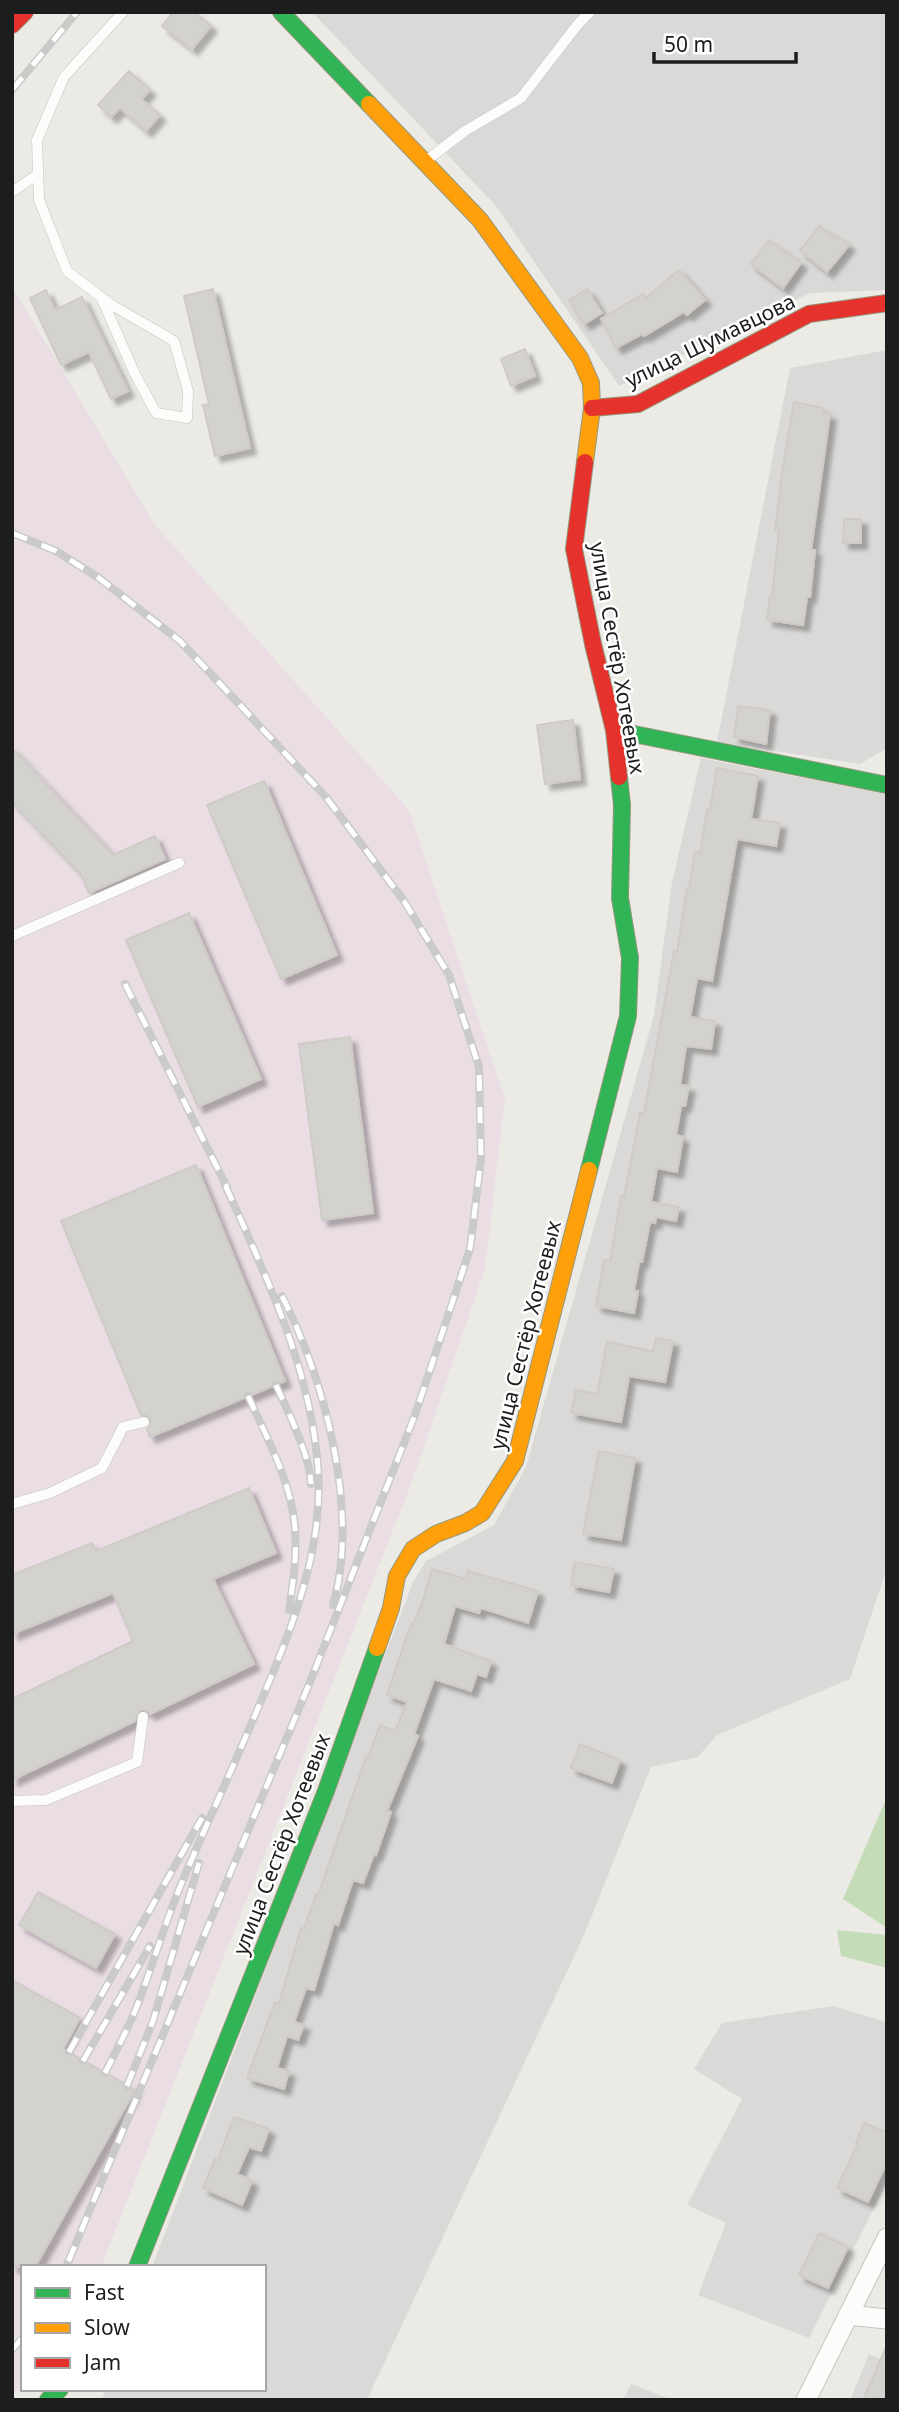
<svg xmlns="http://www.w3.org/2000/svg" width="899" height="2412" viewBox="0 0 899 2412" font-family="'Noto Sans',sans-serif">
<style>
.residential{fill:#dbd9d7}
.industrial{fill:#eadee4}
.forest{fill:#c5dcb8}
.building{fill:#d4d2ce;stroke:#cfcbc6;stroke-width:2;filter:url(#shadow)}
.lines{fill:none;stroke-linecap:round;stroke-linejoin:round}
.lane-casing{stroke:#c4c4c1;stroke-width:11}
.street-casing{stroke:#c4c4c1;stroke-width:21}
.fast-casing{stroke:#94967c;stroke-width:18}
.slow-casing{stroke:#94967c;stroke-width:18}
.jam-casing{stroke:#94967c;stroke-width:18}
.path{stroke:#d7c8c4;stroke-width:3.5;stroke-dasharray:3.5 3.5;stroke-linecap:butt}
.lane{stroke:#fcfcfb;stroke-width:10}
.street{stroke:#fcfcfb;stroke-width:19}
.fast{stroke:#30b455;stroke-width:16}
.slow{stroke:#ff9f0a;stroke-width:16}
.jam{stroke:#e5322d;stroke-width:16}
.rail-casing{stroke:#cacac9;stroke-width:8}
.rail{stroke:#fff;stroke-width:5;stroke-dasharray:16;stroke-linecap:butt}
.labels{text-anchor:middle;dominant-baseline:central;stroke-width:5;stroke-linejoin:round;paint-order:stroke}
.street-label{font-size:21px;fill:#1d1d1d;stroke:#fff}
</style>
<defs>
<filter id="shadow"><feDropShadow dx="6" dy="6" stdDeviation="2" flood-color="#0004"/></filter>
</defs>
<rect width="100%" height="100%" fill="#eceae5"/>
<path class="residential" d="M312,12H887V290L810,293L619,386L496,206Z
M887,350V748L860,764L717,742L790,368Z
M701,758L887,794V1568L850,1679L717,1735L698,1757L651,1767L585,1933L367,2400H102L106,2389H264V2267H152L413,1582L426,1561L494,1525L526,1467L654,1015L672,882Z
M833,2006L887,2022V2182L809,2338L698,2295L726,2223L687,2205L742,2099L694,2069L722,2023Z
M869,2354L887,2362V2400H850Z
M631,2384L673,2400H623Z"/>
<path class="industrial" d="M12,287L155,525L409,810L505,1099L485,1268L412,1482L101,2267H23V2383L12,2396Z"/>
<path class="forest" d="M887,1797V1928L843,1899Z
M837,1930L887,1935V1968L841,1956Z"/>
<path class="building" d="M173,12H194L211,26L192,49L162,26Z
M129,71L150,90L141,99L160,115L146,131L120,108L111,117L98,105Z
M820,226L835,238L837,236L849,245L827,272L800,250Z
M769,240L801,263L783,288L751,264Z
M679,270L705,300L687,315L684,312L644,336L642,334L616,348L601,319L643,294L646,298Z
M213,289L250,448L215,456L203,405L209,404L184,296Z
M587,289L602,313L584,324L569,300Z
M46,290L55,310L82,297L128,391L111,399L89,352L61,365L30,298Z
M525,349L535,376L511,386L501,359Z
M794,402L823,408V413L830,414L811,550H815L810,597H807L803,625L767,620L770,596H772L779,530H775L782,472Z
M844,519H861V543H843Z
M738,706L770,710L766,744L734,737Z
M573,720L580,779L545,784L537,725Z
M12,748L113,855L155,836L165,859L89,893L80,873L12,802Z
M717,768L758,776L751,819L780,823L776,846L737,839L712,981L697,978L690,1017L715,1021L711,1049L686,1046L680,1085L689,1086L685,1106H681L676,1135L683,1137L677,1172L657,1168L651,1202L679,1207L676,1221L656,1217L655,1223L650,1222L642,1262H639L634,1291H638L634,1313L596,1306L604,1260L610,1261L621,1196L624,1197L640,1113H644L674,951L677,952L687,888H689L695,852L700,853L707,809H710Z
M264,781L337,955L281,979L207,805Z
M189,913L261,1079L198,1107L126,940Z
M350,1037L373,1213L322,1220L299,1044Z
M196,1165L285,1381L150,1437L147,1429L151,1425V1420L147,1415H141L61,1221Z
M656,1338L673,1341L665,1382L629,1376L621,1422L571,1413L576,1390L597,1394L607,1342L653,1351Z
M599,1451L635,1458L621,1540L583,1534Z
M249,1488L276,1553L213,1579L254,1664L150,1714L145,1710H140L135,1721L12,1780V1699L133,1641L113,1593L12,1634V1575L92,1543L96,1551Z
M575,1562L614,1569L609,1592L571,1585Z
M432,1569L466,1579L468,1571L538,1591L528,1623L481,1608L479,1613L455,1606L444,1644L491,1661L486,1677L477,1674L471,1691L434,1679L414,1734L418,1736L387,1811L391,1812L376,1855L374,1854L363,1883L353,1880L338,1925L334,1923L314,1990L306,1988L294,2022L304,2025L298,2040L287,2036L277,2068L289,2071L284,2089L247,2078L275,2002L279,2003L301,1928L304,1929L316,1894L318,1895L366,1757H368L380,1725L395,1731L407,1702L387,1695L411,1624L413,1625L423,1600Z
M580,1744L620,1760L612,1783L571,1768Z
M38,1892L115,1934L96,1968L19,1925Z
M12,1980L80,2018L63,2049L135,2090L35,2267H12Z
M234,2117L269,2129L261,2151L249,2147L237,2174L252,2181L242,2205L203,2188L215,2159L218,2160Z
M864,2123L887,2133V2162L868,2202L837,2188L858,2143H856Z
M819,2233L848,2247L828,2288L799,2275Z
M887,2345V2400H863Z"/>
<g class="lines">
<g class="lane-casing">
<path id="lane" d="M427,160L465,131L521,98L578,24L590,12
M12,192L38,174
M101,297L135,374L156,413L187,418L188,391L174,341L110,304L67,271L39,200L37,140L64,77L123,12
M12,936L179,863
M12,1504L50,1493L102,1468L123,1427L144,1422
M12,1801L46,1800L137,1762L143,1717"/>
</g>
<g class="street-casing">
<path id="street" d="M848,2315L887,2319
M806,2400L887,2238"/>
</g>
<g class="fast-casing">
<path id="fast" d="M281,12L369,104
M614,730L887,785
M589,1170L628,1016L630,958L620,898L622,805L619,777
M137,2267L326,1791L377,1648
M48,2400L60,2389"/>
</g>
<g class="slow-casing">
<path id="slow" d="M369,104L480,220L580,358L591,383L592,408L585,462
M377,1648L391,1608L397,1576L413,1549L436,1534L465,1523L482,1513L515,1461L589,1170"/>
</g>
<g class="jam-casing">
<path id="jam" d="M12,25L25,12
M592,408L638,404L809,314L887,303
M585,462L574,549L593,644L614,730L619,777"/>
</g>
<path class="path" d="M12,2397L15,2400"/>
<use href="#lane" class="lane"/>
<use href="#street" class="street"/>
<use href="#fast" class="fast"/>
<use href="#slow" class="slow"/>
<use href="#jam" class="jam"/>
<g class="rail-casing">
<path id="rail" d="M12,90L77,12
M12,533L56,551L99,578L180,641L326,797L404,901L449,975L479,1067L481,1159L470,1249L415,1415L310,1682L66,2267
M125,984L227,1187
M282,1296C325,1381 360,1512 333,1605
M276,1385C288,1412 310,1455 311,1484
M248,1396C267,1438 292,1483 295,1529C297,1556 293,1583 289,1610
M69,2052L202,1818
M83,2061L150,1946
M105,2073C116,2051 128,2029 137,2006C152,1967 164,1926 180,1887C205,1827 233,1768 258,1708C290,1633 324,1552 318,1469C311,1367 264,1272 223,1180
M127,2086L153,2021L199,1863
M12,2350L23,2337"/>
</g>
<use href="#rail" class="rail"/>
</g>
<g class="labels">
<g class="street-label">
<text transform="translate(710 340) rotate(-26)">улица Шумавцова</text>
<text transform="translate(618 658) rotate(80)">улица Сестёр Хотеевых</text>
<text transform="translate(525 1335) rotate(-76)">улица Сестёр Хотеевых</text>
<text transform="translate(281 1844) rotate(-69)">улица Сестёр Хотеевых</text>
</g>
</g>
<rect width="899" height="2412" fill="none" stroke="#1d1d1d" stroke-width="28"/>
<rect x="21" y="2265" width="245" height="126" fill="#ffffff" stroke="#a5a5a5" stroke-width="2"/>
<rect x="35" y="2288" width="35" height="10" fill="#30b455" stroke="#a5a5a5" stroke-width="2"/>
<text x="84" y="2300" font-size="21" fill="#1d1d1d">Fast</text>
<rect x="35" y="2323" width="35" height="10" fill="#ff9f0a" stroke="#a5a5a5" stroke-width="2"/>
<text x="84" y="2335" font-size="21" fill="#1d1d1d">Slow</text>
<rect x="35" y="2358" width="35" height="10" fill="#e5322d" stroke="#a5a5a5" stroke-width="2"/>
<text x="84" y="2370" font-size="21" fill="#1d1d1d">Jam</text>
<path d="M654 52v10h142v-10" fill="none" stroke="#1d1d1d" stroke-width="3.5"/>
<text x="664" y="52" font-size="21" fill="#1d1d1d" stroke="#ffffff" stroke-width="5" paint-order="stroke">50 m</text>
</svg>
